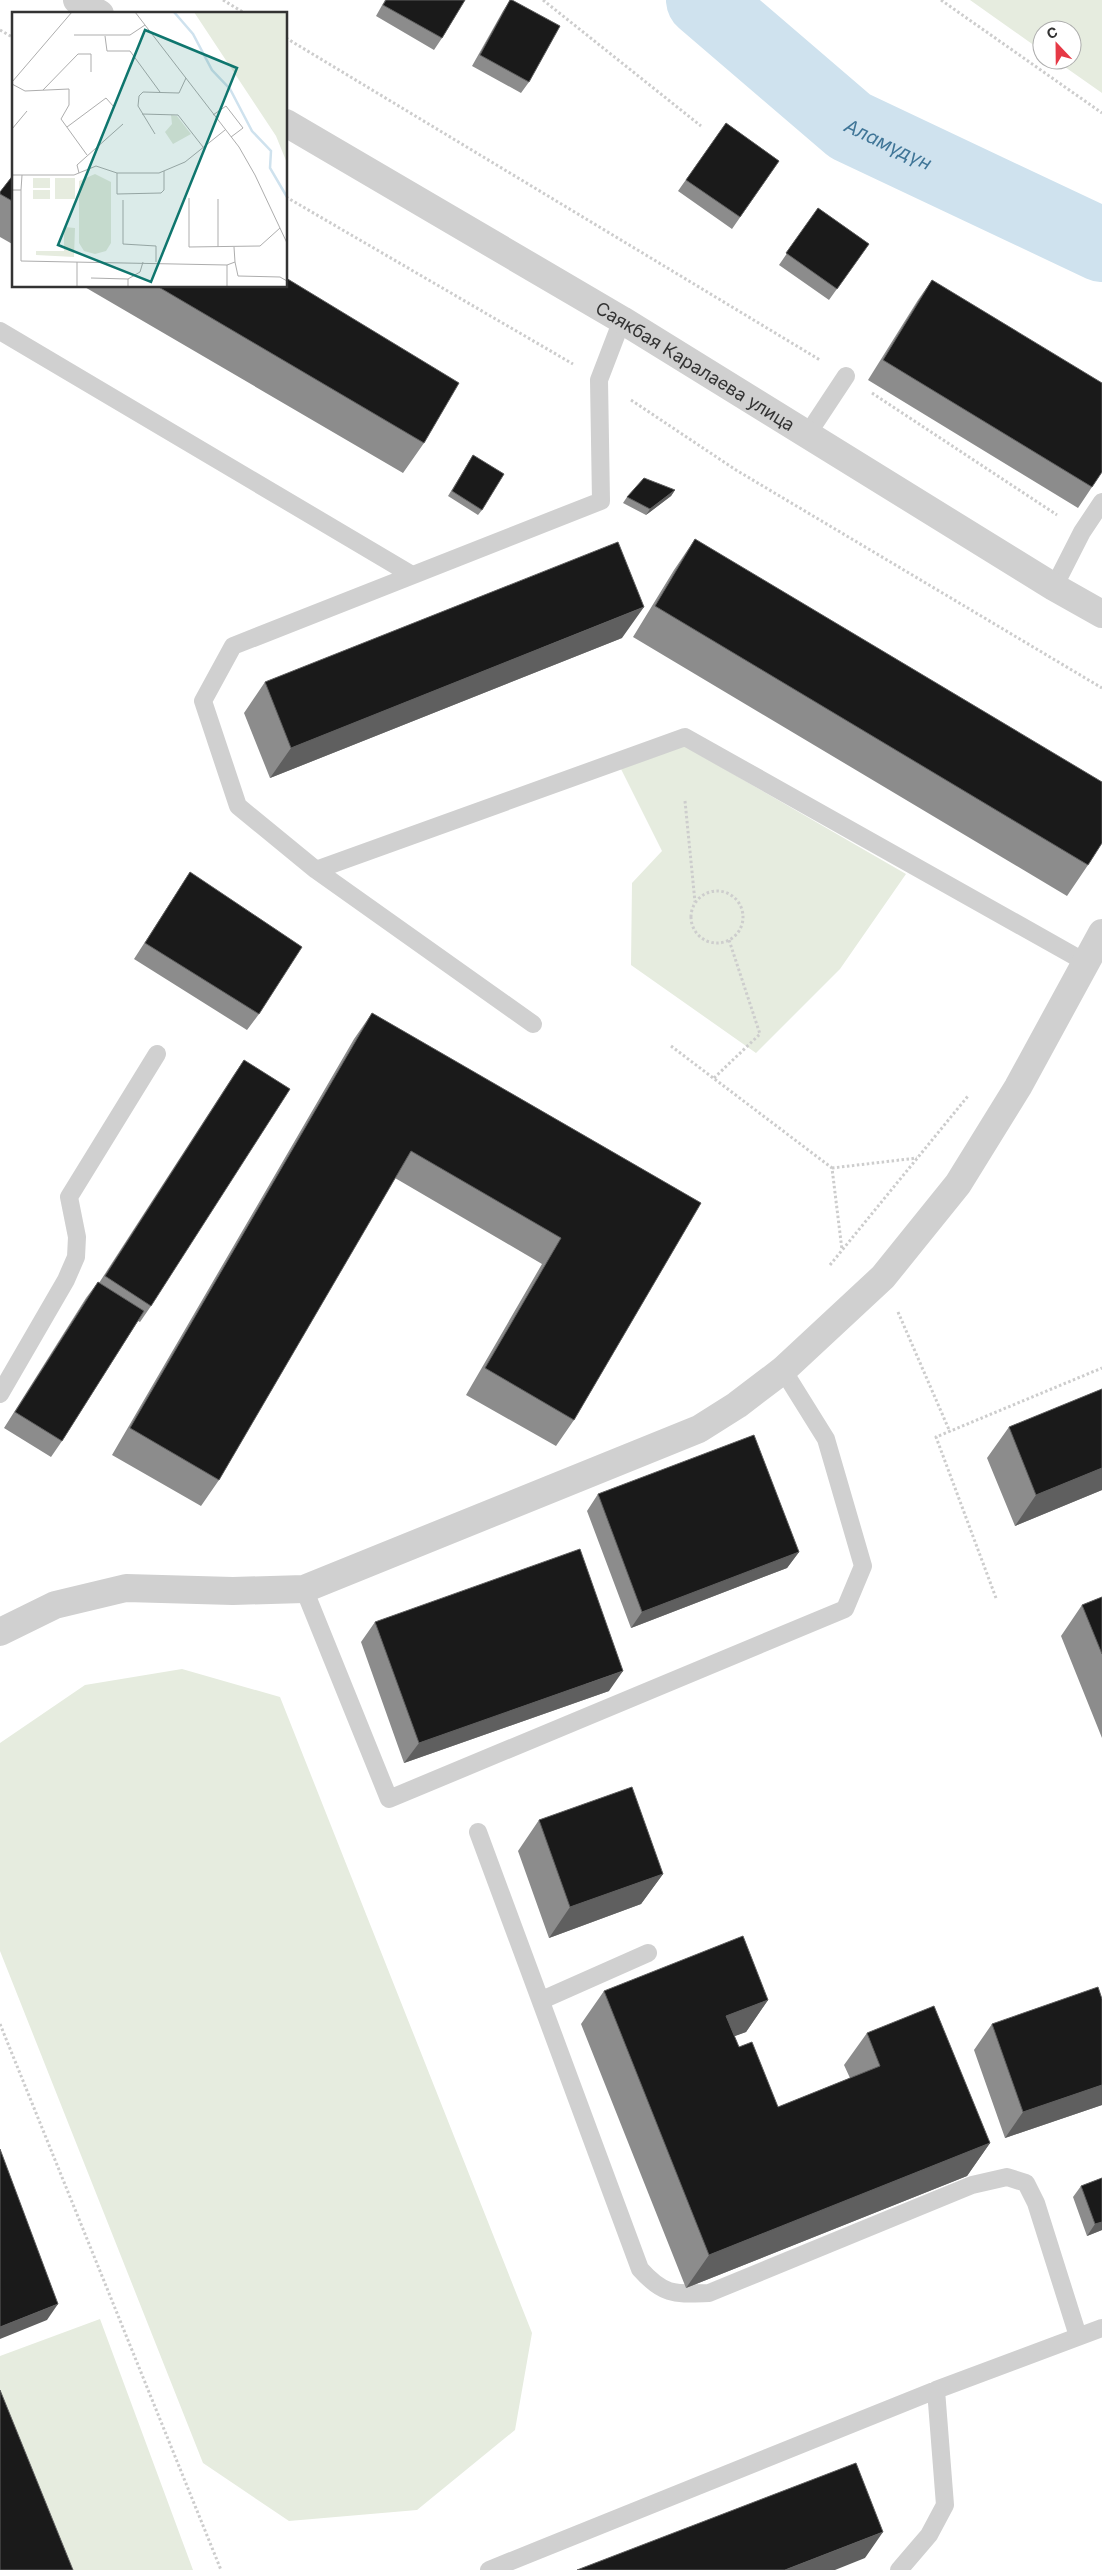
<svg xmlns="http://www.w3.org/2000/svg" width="1102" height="2570" viewBox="0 0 1102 2570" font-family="Inter,sans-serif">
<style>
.green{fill:#e6ecdf}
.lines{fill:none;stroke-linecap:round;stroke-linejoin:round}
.river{stroke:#cfe2ee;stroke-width:74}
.path{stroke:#cdcdcd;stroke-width:3;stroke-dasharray:2.5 2.5;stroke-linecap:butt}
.lane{stroke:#d0d0d0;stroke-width:18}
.street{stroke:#d0d0d0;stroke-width:28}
.wall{fill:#8c8c8c}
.shaded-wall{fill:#5f5f5f}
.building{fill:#1a1a1a;stroke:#5f5f5f}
.labels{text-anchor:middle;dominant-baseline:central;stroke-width:5;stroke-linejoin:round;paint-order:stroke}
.street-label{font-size:18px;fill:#333;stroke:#fff}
.water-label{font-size:19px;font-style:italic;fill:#3f7597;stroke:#fff}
.inset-river{fill:none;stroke:#cfe2ee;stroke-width:2.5}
.inset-road{fill:none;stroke:#adadad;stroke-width:1}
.view{fill:#0f766e;fill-opacity:0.15;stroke:#0f766e;stroke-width:2.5}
.inset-edge{fill:none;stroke:#333;stroke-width:2.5}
</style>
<rect width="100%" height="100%" fill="#fff"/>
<path class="green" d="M970,0H1102V93L1055,60H1072V30H1042V51Z
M683,745L906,874L840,969L756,1053L631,965L632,883L662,851L620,767Z
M182,1669L280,1697L532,2333L515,2430L417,2510L289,2521L203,2463L0,1951V1743L85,1685Z
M100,2319L193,2570H64L0,2397V2356Z"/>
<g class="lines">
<path class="river" id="s1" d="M703,0L850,126L1102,245"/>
<path class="path" d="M223,0L246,14
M543,0L701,126
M941,0L1102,113
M0,30L14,38
M286,38L820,360
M286,197L573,364
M872,393L1057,515
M631,400L736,470L1102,688
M685,801L695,902
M691 917a26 26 0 1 1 52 0a26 26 0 1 1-52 0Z
M671,1046L832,1168L842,1250
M714,1078L760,1034L729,940
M832,1168L917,1158
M830,1265L968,1096
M898,1312L950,1432
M996,1598L936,1437L1102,1368
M0,2024L221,2570"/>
<path class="lane" d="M0,331L412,575
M807,435L846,376
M1054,587L1082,532L1102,502
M316,870L685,737L1085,962
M533,1024L316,870L238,806L203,701L233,646L601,501L599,380L622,320
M0,1394L66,1280L76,1257L77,1237L69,1197L157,1054
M304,1589L389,1799L845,1609L863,1566L826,1439L783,1370
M478,1832L640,2269C664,2296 675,2294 709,2293L972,2185L1007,2177L1026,2183L1036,2203L1078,2336
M542,2000L648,1953
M489,2570L936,2390L1102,2328
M899,2570L929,2535L945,2505L936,2390"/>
<g class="street">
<path d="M77,0L100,14"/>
<path id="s2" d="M286,123L622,320L1054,587L1102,614"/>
<path d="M0,1632L55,1605L126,1588L233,1591L304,1589L699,1429L737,1405L783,1370L883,1277L958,1184L1018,1087L1102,933"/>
</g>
</g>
<path class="wall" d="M385,0H465L442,38L434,50L376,16Z
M510,0L529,82L521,93L472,66L503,11Z
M726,123L779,161L732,229L678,191Z
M14,174V245L0,237V192Z
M818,208L869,244L829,300L779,265Z
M932,280L1092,487L1078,508L868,380L918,300Z
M83,286H286L424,443L403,473Z
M473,455L482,510L478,515L448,496Z
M675,490L671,496L646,515L623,503L627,497Z
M695,539L1088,865L1067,896L633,637L674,570Z
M622,638L270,778L244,713L265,682Z
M190,872L259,1014L247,1030L134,959Z
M372,1013L701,1203L574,1420L556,1446L466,1395L542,1264L395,1178L219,1480L201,1506L112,1455L354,1039Z
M244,1060L151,1306L140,1322L138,1321L62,1441L51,1457L4,1428L86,1298L98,1282L99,1283L233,1076Z
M1102,1389V1490L1015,1526L987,1458L1009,1427Z
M598,1494L799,1552L787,1568L631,1628L587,1511Z
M1102,1597V1738L1061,1636L1082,1605Z
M375,1622L609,1691L404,1763L361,1642Z
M539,1820L663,1874L641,1904L549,1938L518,1851Z
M604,1991L768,2000L746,2032L734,2036L739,2047L778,2107L850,2078L844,2065L867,2033L990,2143L967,2176L686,2288L581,2024Z
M1102,1999V2105L1005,2138L974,2050L992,2024Z
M1102,2178V2230L1087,2236L1073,2197L1081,2186Z"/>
<path class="shaded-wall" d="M675,490L671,496L646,515L650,509Z
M644,607L622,638L270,778L291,748Z
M1102,1468V1490L1015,1526L1036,1495Z
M799,1552L787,1568L631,1628L642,1612Z
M623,1671L609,1691L404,1763L419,1743Z
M663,1874L641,1904L549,1938L570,1907Z
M768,2000L746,2032L703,2048L726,2016Z
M1102,2085V2105L1005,2138L1023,2112Z
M990,2143L967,2176L686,2288L709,2255Z
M1102,2222V2230L1087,2236L1095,2224Z
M58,2304L47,2320L0,2339V2327Z
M883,2532L865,2558L835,2570H785Z"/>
<path class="building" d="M386,0H465L442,38L383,5Z
M510,0H512L560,26L529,82L480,55Z
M726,123L779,161L740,217L686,180Z
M14,174V202L0,194V192Z
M818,208L869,244L837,289L786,253Z
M286,278L459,383L424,443L157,286H286Z
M932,280L1102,383V472L1092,487L883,360Z
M473,455L504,474L482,510L452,491Z
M644,478L675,490L650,509L627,497Z
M695,539L1102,782V843L1088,865L655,606Z
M618,542L644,607L291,748L265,682Z
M190,872L302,947L259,1014L145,943Z
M372,1013L701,1203L574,1420L485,1368L561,1238L411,1151L219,1480L130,1428Z
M244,1060L290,1089L151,1306L105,1276Z
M98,1282L144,1311L62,1441L15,1412Z
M1102,1389V1468L1036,1495L1009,1427Z
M754,1435L799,1552L642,1612L598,1494Z
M580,1549L623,1671L419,1743L375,1622Z
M1102,1597V1654L1082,1605Z
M632,1787L663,1874L570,1907L539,1820Z
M743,1936L768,2000L726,2016L739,2047L752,2042L778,2107L880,2066L867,2033L934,2006L990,2143L709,2255L604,1991Z
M1098,1987L1102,1999V2085L1023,2112L992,2024Z
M0,2149L58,2304L0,2327Z
M1102,2178V2222L1095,2224L1081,2186Z
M0,2390L73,2570H0Z
M856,2463L883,2532L785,2570H577Z"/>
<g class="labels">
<g class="street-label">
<text stroke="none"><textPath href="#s2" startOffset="476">Саякбая Каралаева улица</textPath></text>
</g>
<g class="water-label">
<text stroke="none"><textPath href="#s1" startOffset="236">Аламүдүн</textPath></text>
</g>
</g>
<g transform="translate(12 12)">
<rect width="275" height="275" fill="#fff"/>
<path d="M182,0H275V151L264,124ZM159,103L165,104L179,122L161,132L153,120L160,112ZM83,162L99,170V231L94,239L83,242L72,239L67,231V169ZM21,166H38V176H21ZM43,166H63V187H43ZM21,178H38V187H21ZM52,215L63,216L62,245L24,243V239H52Z" fill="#e6ecdf"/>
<path class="inset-river" d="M162,0L181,22L200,58L218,77L240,119L259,139L258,156L275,185"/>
<path class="inset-road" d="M123,0L227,135L243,163L275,231M62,23H118L133,13M93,24L95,39H118L148,80M0,70L60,0M0,72L13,79L57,77V93L49,107L75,143M31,78L66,42H79V60M130,102L166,103L191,135M201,103L214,94L231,116L219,125M55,115L94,86L102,95M0,117L15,99M143,122L126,94L127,84L131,80L167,81L174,66M67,161L65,153L111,112M105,161V182L149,181L152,178V159M0,163H62L84,154L105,161H147L173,150L213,118M0,178H9L10,163M9,178V249L215,253L223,250L222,235M177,186V235L248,234L268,216M111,188V232L144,234V250M206,235V187M223,250L226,264L268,265L275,269M215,253V275M79,266L116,267V275M116,267L128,260L131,250M65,275V250"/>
<path class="view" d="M133,18L225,56L139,270L46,233Z"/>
<rect width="275" height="275" class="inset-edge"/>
</g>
<g transform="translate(1057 45) rotate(338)"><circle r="24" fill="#ffffff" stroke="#adadad"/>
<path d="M0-4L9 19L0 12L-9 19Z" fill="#e63946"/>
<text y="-8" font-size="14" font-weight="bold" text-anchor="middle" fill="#333333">С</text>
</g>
</svg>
